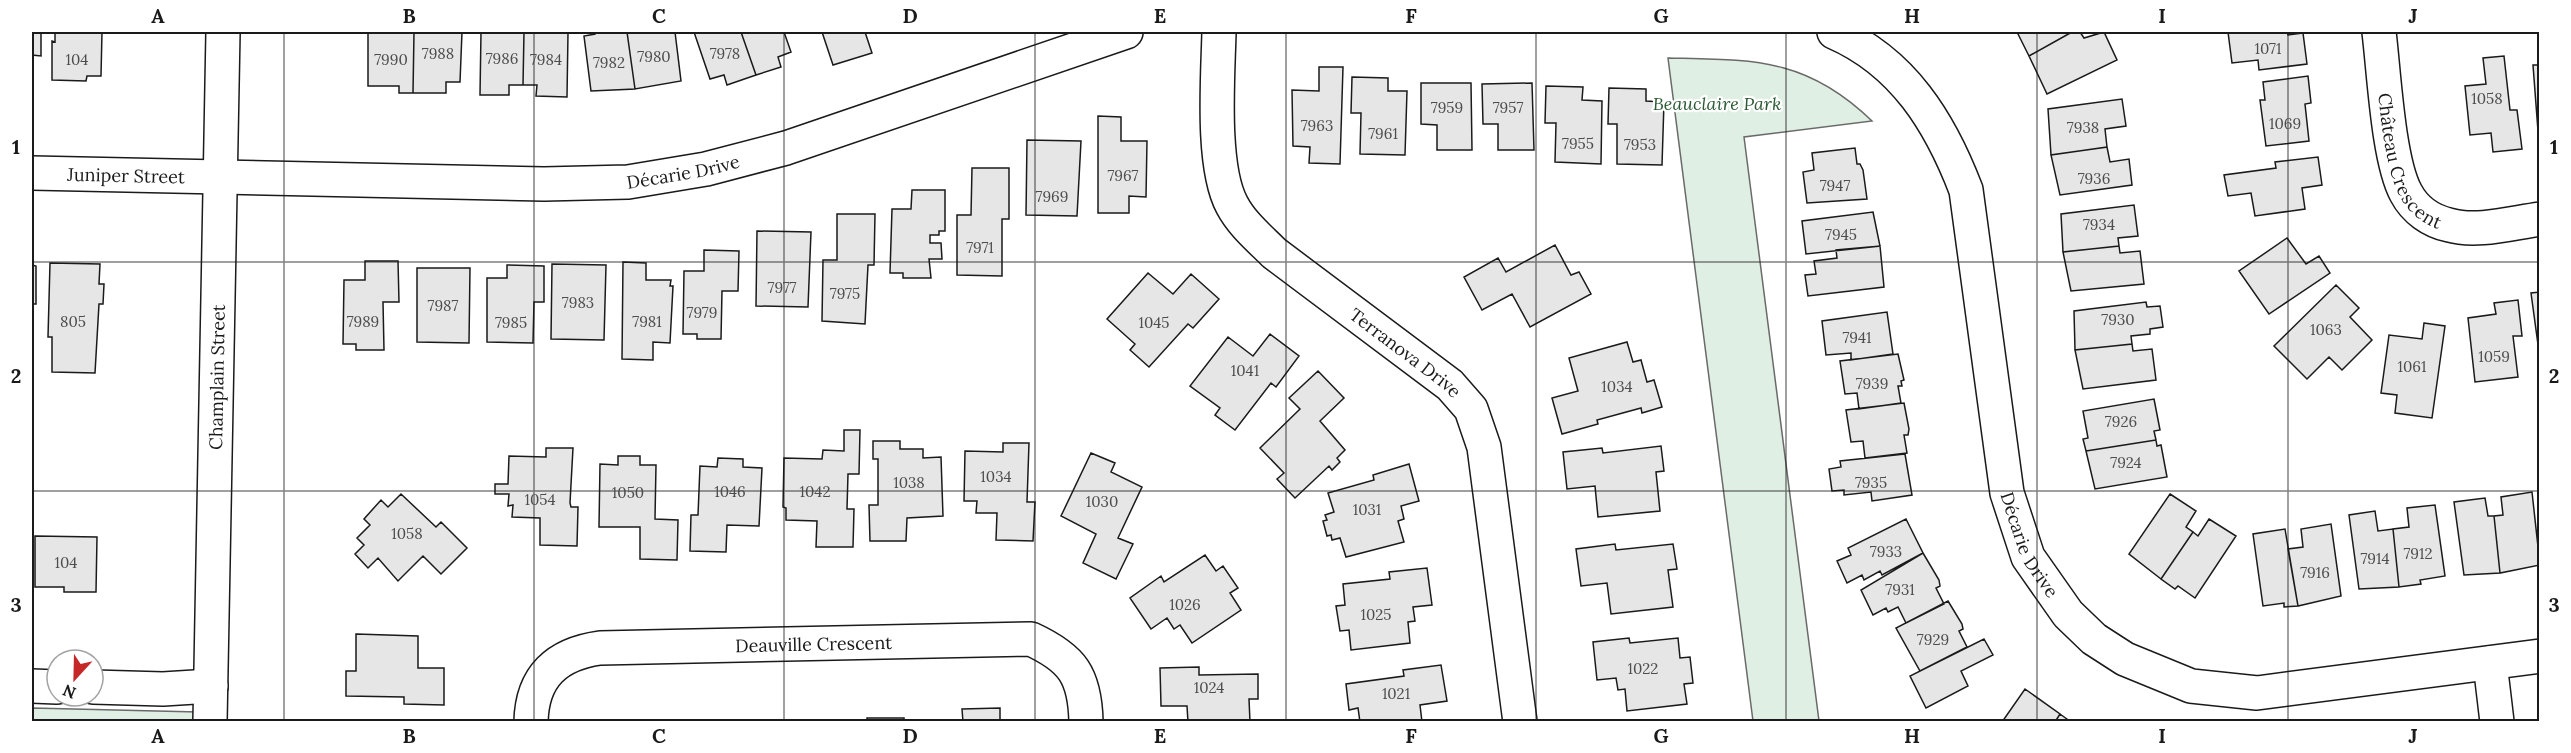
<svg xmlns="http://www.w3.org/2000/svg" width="2571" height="753" viewBox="0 0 2571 753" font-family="Lora,serif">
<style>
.green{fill:#e0efe3;stroke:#6a6a6a;stroke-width:1.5}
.building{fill:#e6e6e6;stroke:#1a1a1a;stroke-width:1.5}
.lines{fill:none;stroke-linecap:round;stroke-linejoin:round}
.minor-casing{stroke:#1a1a1a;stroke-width:36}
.minor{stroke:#fff;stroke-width:33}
.grid{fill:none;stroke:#1a1a1a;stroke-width:1.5;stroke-opacity:0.55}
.labels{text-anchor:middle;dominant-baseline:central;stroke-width:4.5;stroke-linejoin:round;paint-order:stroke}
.number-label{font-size:15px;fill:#4d4d4d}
.park-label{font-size:18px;font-style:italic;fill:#2b5a34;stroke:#fff}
.street-label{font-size:18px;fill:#1a1a1a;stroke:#fff}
.neatline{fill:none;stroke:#1a1a1a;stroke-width:2}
.grid-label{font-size:20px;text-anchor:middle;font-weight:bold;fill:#1a1a1a}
</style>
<rect width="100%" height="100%" fill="#fff"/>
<path class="green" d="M1668,58C1753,60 1806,57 1872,121L1744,137L1819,721H1753Z
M32,708L198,712V721L32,722Z"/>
<path class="building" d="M32,32H41V56L32,55Z
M55,32H102L101,76H87L86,81L52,80V41L55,42Z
M368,32H414L413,93H399V86H368Z
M414,32H462L460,82H446V93H413Z
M481,32H524L523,85H509V95H480Z
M524,32L568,33L567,97L536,96L537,85H523Z
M595,32H627L635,89L591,91L584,36L595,34Z
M627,32H675L681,81L635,89Z
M694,32H741L756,75L727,85L724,75L710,79Z
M741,32H784L791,52L778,57L781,67L756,75Z
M822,32H865L872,53L833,65Z
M2017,32H2072L2029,56Z
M2072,32H2080L2084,38L2104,32L2117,60L2047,94L2029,56Z
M2228,32H2287L2288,35L2303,33L2307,64L2259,70L2258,60L2232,63Z
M2504,56L2510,110H2517L2522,149L2493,152L2491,133L2470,135L2465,86L2486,84L2483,58Z
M2533,65H2540V131H2538Z
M1319,67H1343L1340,164L1309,163L1310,147L1293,146L1292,90L1319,91Z
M2308,76L2311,103L2305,104L2309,141L2266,146L2260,100H2265L2263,82Z
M1352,77L1388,78V91H1407L1405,155L1360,154L1361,113H1351Z
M1421,83H1471L1472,150H1437V125L1421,124Z
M1532,83L1534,150H1498V124H1483L1482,84Z
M1546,86L1583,87L1582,100L1602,101L1601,164L1555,162L1556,123H1545Z
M1609,88L1646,89V101L1664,102L1662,165L1617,164V124H1608Z
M2122,99L2126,126L2105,129L2107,147L2051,155L2048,109Z
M1098,116L1121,117V141H1147L1146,197L1129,196V213H1098Z
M1027,140L1081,141L1077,216L1026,215Z
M2107,147L2110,162L2129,159L2132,185L2060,195L2051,155Z
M1855,148L1857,164H1860L1863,170L1867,199L1807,203L1803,172L1814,170L1812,153Z
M2318,157L2322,185L2302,188L2305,209L2255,216L2251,193L2228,196L2224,175L2276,168L2275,162Z
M972,168H1009V219H1002V276L957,275V215H971Z
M912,190H945V231H939V235H930V243H941L942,259H929L931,278H903V273H890L892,209H911Z
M2134,205L2138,236L2118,238L2119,246L2063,252L2061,214Z
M1873,212L1880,246L1806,254L1802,221Z
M837,214H875L874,265H868L865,324L822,321L823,260H837Z
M757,231L811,232L808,307L756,306Z
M2287,238L2306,264L2319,256L2330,273L2269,314L2239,271Z
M1555,245L1571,275L1579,272L1591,294L1530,327L1512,294L1482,310L1464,277L1498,258L1506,272Z
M1880,246L1884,287L1808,296L1805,275L1816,274L1814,261L1837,258L1836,250Z
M2119,246L2120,253L2140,251L2144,284L2071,291L2063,252Z
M704,250L739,251L738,291H722L721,339H697V334H683L684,271H704Z
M365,261H398L399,302H383L384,350H356V344H343L344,280H365Z
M623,262L646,263V280H671L670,286H673L670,343L653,342V360L622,359Z
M50,263L100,264L99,284H104L103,304H99L95,373L52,372V337H48Z
M552,264L606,265L604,340L551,339Z
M32,265L36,266V304H32Z
M507,265L544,266V302H534L533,343L487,342V278H507Z
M417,268H470L469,343L417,342Z
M1148,273L1173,294L1191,274L1219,299L1193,328L1188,324L1149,367L1130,350L1135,344L1107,319Z
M2336,285L2359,308L2350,317L2372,340L2342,370L2329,357L2307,379L2274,346Z
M2540,292V351L2539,352L2531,293Z
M2518,300L2522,336H2513L2518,377L2475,382L2468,318L2496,314L2494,303Z
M2146,302L2147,307L2160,306L2163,327L2150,329V334L2131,336L2132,344L2075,350L2074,311Z
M1887,312L1893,354L1851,360V353L1826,355L1822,321Z
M2424,323L2445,326L2432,418L2395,413L2397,395L2381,393L2389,335L2422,339Z
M1270,334L1299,356L1276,387L1271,383L1235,430L1215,415L1220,408L1190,386L1228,337L1253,356Z
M1627,342L1633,362L1641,360L1647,382L1654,380L1662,407L1642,413L1641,408L1597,420L1598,424L1562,434L1552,398L1578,391L1569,358Z
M2132,344L2133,351L2152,349L2156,380L2083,389L2075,350Z
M1898,354L1904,380L1901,381L1902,386H1898L1901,403L1859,409L1857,393L1845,394L1840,361Z
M1318,371L1344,398L1320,421L1345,450L1337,458L1340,462L1332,470L1329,466L1295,498L1277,479L1284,473L1260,448L1300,409L1289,398Z
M2154,399L2160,430L2154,431L2156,440L2086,451L2083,439L2088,438L2083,411Z
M1904,403L1909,429L1908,435H1904L1907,453L1865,458L1863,441L1851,442L1846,410Z
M844,430H860L859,474H848L847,509H854L853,547H816L817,521L786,520V508L783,507L784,458L822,459L823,450L844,451Z
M2156,440L2157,446L2161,445L2167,477L2095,489L2086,451Z
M873,441H900V449H923V458L941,457L943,516L907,518L906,541H870L869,505H878V459H873Z
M1003,443H1029L1027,502H1035L1033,541L996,540L997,513H976L977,501H964L965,451L1003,452Z
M1661,446L1664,471L1656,472L1660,511L1598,517L1595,486L1567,489L1563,452L1602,448L1603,453Z
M546,448H573L570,503L571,507H578L577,546L540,545V518L512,517L513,505L508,506L509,494H495V484H508L509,456L546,457Z
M1091,453L1115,463L1111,472L1142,487L1118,538L1133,544L1116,579L1083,563L1096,534L1061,516Z
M1905,454L1912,495L1872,501L1871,492L1844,495V490L1832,491L1829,469L1841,467L1840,461Z
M618,456H640V465H656L655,519L678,520L677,560L640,559V527H599L600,464L618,465Z
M718,458L743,459V467L762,468L759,526L727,525L726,552L690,551L691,515H698L700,466L717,467Z
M1409,464L1419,501L1401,506L1404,519L1398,521L1404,542L1346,557L1340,538L1332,540L1331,535L1327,536L1323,521L1327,520L1325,515L1334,512L1328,493L1374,480L1373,475Z
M2532,492L2540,565L2500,573L2494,516L2503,515L2501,497Z
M401,494L436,527L441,522L467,548L441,574L423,556L398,581L378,558L368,568L355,554L364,545L357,538L370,525L364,519L381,500L388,507Z
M2170,494L2196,511L2186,527L2193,532L2161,579L2129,554Z
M2485,498L2488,516H2494L2500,573L2464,575L2454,502Z
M2435,505L2445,576L2420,580L2421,584L2399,587L2393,529L2409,527L2407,508Z
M2375,511L2378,531L2393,529L2399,587L2359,589L2349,515Z
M1906,519L1923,553L1882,575L1880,571L1864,580L1862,575L1847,583L1837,561L1851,555L1848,548Z
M2209,519L2236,536L2195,598L2178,586L2175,589L2161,579L2193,532L2198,536Z
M2331,524L2341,596L2298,606L2288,549L2303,547L2301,529Z
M2285,529L2298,606L2284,607V603L2263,606L2253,534Z
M35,536L97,537L96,592H64V587H35Z
M1615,544L1616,550L1673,544L1677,569L1668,570L1673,607L1611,614L1607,583L1581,586L1576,549Z
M1923,553L1939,580L1940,586L1936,588L1944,604L1906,623L1898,607L1888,612L1886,608L1873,615L1861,590Z
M1205,555L1216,571L1223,566L1238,588L1230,593L1241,610L1192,643L1180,625L1174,629L1167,618L1151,629L1130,598L1161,576L1164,582Z
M1427,568L1432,605L1413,607L1415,621L1408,622L1410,643L1351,650L1349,630L1340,631L1336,606L1345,605L1343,584L1390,579L1389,572Z
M1948,601L1962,624L1963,629L1959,631L1967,647L1920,671L1896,628Z
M356,634L418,636V668H444V705L404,704V697L346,696V671H356Z
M1629,638L1630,643L1678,638L1680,658L1690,657L1693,683L1684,684L1687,704L1627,711L1625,689L1618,690L1616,678L1597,680L1593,642Z
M1984,639L1993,655L1961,671L1968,686L1926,708L1910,676Z
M1441,665L1447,701L1420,705L1422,722H1360L1358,708L1349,710L1346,684L1404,676L1403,670Z
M1199,667V675L1258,674V699H1249L1250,722H1188L1187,706H1161L1160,668Z
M2025,689L2060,714L2055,722H2002Z
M1000,708V722H963L962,709Z
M2060,714L2071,722H2055Z
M867,718H904V722H867Z"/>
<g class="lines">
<g class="minor-casing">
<g id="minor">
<path id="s1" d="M1219,32C1218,76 1211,166 1232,205C1242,224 1259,238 1274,253L1450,385L1471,409L1484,447L1520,722"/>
<path id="s2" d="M1834,32C1903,62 1940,122 1966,190L2007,493L2028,557L2068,614L2094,639L2125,659L2191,686L2257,693L2540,656"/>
<path id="s3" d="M2379,32C2384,72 2388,160 2406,193C2415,210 2431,221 2449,225C2477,233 2511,223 2540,219"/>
<path id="s4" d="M32,173L544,184L628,182L706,169L786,148L1126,32"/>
<path d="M2490,663L2497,722"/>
<path d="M32,686L57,687"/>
<path d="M93,687L163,689L211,686"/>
<path id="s5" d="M210,722L223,32"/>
<path id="s6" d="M531,722C532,676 557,654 600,648L1031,639C1072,658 1085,675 1086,722"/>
</g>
</g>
<use href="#minor" class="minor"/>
</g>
<path class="grid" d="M284,32V722M534,32V722M784,32V722M1035,32V722M1286,32V722M1536,32V722M1786,32V722M2037,32V722M2288,32V722M32,262H2540M32,491H2540"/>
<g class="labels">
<g class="number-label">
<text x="2268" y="48">1071</text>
<text x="438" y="53">7988</text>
<text x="725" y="53">7978</text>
<text x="654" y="56">7980</text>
<text x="502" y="58">7986</text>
<text x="77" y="59">104</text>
<text x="391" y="59">7990</text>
<text x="546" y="59">7984</text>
<text x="609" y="62">7982</text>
<text x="2487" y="98">1058</text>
<text x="1447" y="107">7959</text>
<text x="1508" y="107">7957</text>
<text x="2285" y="123">1069</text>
<text x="1317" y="125">7963</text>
<text x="2083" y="127">7938</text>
<text x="1383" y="133">7961</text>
<text x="1578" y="143">7955</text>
<text x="1640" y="144">7953</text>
<text x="1123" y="175">7967</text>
<text x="2094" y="178">7936</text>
<text x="1835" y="185">7947</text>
<text x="1052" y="196">7969</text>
<text x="2099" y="224">7934</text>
<text x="1841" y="234">7945</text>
<text x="980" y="247">7971</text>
<text x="782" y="287">7977</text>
<text x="845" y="293">7975</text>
<text x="578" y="302">7983</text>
<text x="443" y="305">7987</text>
<text x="702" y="312">7979</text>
<text x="2118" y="319">7930</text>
<text x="73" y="321">805</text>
<text x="363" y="321">7989</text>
<text x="647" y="321">7981</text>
<text x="511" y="322">7985</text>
<text x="1154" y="322">1045</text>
<text x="2326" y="329">1063</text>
<text x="1857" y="337">7941</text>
<text x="2494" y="356">1059</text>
<text x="2412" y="366">1061</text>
<text x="1245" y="370">1041</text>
<text x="1872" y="383">7939</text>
<text x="1617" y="386">1034</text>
<text x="2121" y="421">7926</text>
<text x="2126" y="462">7924</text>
<text x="996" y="476">1034</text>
<text x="909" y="482">1038</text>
<text x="1871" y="482">7935</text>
<text x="730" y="491">1046</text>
<text x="815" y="491">1042</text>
<text x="628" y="492">1050</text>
<text x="540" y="499">1054</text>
<text x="1102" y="501">1030</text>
<text x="1367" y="509">1031</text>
<text x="407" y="533">1058</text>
<text x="1886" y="551">7933</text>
<text x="2418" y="553">7912</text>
<text x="2375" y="558">7914</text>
<text x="66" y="562">104</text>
<text x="2315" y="572">7916</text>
<text x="1900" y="589">7931</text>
<text x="1185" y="604">1026</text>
<text x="1376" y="614">1025</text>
<text x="1933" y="639">7929</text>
<text x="1643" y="668">1022</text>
<text x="1209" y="687">1024</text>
<text x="1396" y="693">1021</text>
</g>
<g class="park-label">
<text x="1717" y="103">Beauclaire Park</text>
</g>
<g class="street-label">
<text stroke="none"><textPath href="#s3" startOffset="136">Château Crescent</textPath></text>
<text stroke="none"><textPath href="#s4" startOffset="652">Décarie Drive</textPath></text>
<text stroke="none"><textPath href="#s4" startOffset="94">Juniper Street</textPath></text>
<text stroke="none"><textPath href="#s1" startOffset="404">Terranova Drive</textPath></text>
<text stroke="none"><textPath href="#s5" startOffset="345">Champlain Street</textPath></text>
<text stroke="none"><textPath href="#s2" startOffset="574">Décarie Drive</textPath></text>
<text stroke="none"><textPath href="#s6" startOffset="326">Deauville Crescent</textPath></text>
</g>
</g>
<rect width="2571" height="753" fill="none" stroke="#ffffff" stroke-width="66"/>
<g transform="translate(75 678) rotate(202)"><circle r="28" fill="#ffffff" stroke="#a3a3a3" stroke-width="1.5"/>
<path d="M0-4.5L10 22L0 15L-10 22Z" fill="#c62828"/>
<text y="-9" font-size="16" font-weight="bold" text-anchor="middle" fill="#1a1a1a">N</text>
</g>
<rect x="33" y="33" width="2505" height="687" class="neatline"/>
<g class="grid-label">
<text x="158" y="23">A</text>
<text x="409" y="23">B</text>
<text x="659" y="23">C</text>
<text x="910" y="23">D</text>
<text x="1160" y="23">E</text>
<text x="1411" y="23">F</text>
<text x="1661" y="23">G</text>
<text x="1912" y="23">H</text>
<text x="2162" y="23">I</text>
<text x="2413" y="23">J</text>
<text x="16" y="154">1</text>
<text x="2554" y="154">1</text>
<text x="16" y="383">2</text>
<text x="2554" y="383">2</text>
<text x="16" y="612">3</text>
<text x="2554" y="612">3</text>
<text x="158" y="743">A</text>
<text x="409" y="743">B</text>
<text x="659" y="743">C</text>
<text x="910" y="743">D</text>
<text x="1160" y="743">E</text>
<text x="1411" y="743">F</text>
<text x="1661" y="743">G</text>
<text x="1912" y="743">H</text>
<text x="2162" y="743">I</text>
<text x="2413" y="743">J</text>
</g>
</svg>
